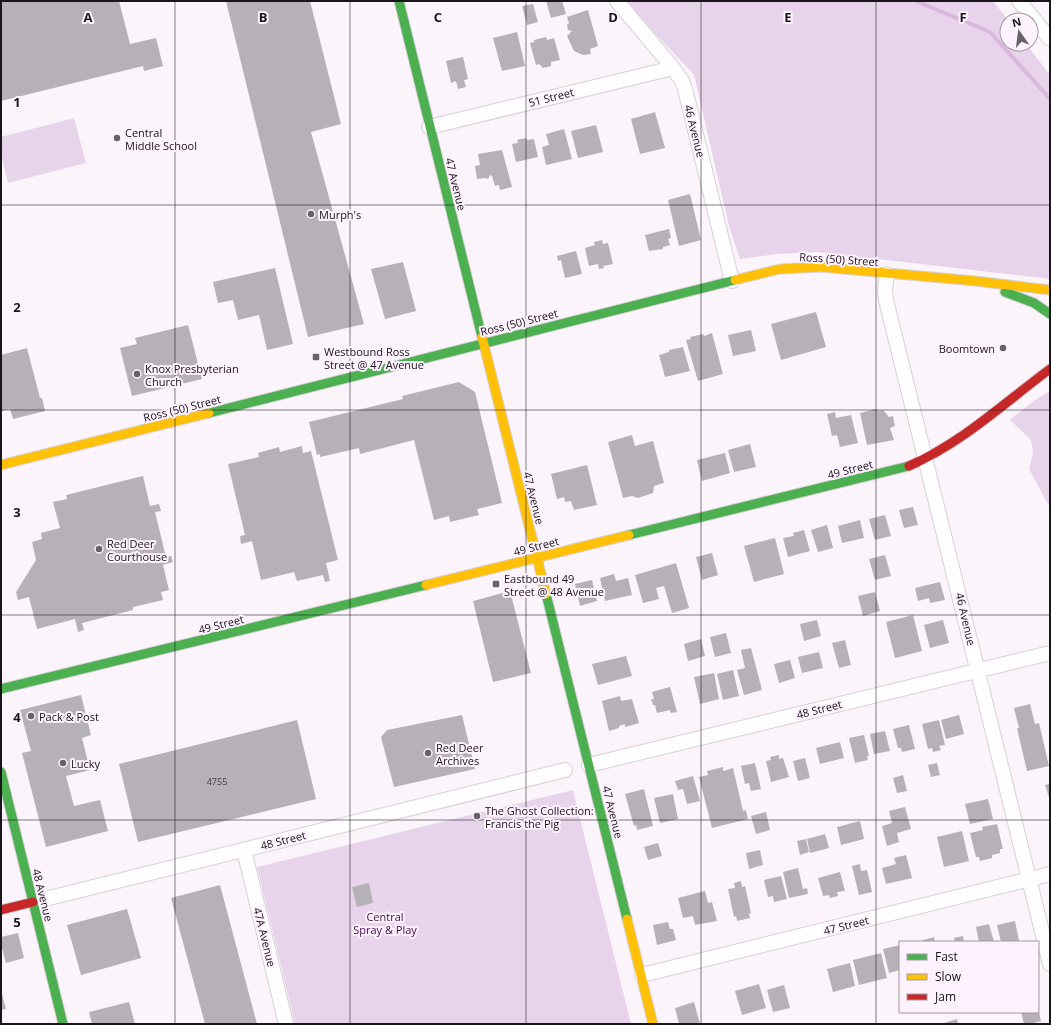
<svg xmlns="http://www.w3.org/2000/svg" width="1051" height="1025" viewBox="0 0 1051 1025" font-family="'Open Sans',sans-serif">
<style>
.green{fill:#e8d4ea}
.lines{fill:none;stroke-linecap:round;stroke-linejoin:round}
.stream{stroke:#d8b8dc;stroke-width:4}
.building{fill:#b6b1b6}
.street-casing{stroke:#d6d0d6;stroke-width:16}
.fast-casing{stroke:#d6d0d6;stroke-width:11}
.slow-casing{stroke:#d6d0d6;stroke-width:11}
.jam-casing{stroke:#d6d0d6;stroke-width:11}
.street{stroke:#fefefe;stroke-width:14}
.fast{stroke:#4caf50;stroke-width:9}
.slow{stroke:#ffc107;stroke-width:9}
.jam{stroke:#c62828;stroke-width:9}
.grid{fill:none;stroke:#1a141b;stroke-width:1;stroke-opacity:0.55}
.poi-dot{fill:#696369;stroke:#fdf2fe;stroke-width:1.5}
.labels{text-anchor:middle;dominant-baseline:central;stroke-width:4;stroke-linejoin:round;paint-order:stroke}
.number-label{font-size:9px;fill:#413b42}
.street-label{font-size:11px;fill:#1a141b;stroke:#fdf2fe}
.poi-label{font-size:11px;fill:#1a141b;stroke:#fdf2fe;text-anchor:start}
.park-label{font-size:11px;fill:#420d48;stroke:#fdf2fe}
.grid-label{font-size:13px;text-anchor:middle;font-weight:bold;fill:#1a141b;stroke:#fdf2fe;stroke-width:4;stroke-linejoin:round;paint-order:stroke}
</style>
<rect width="100%" height="100%" fill="#fbf5fb"/>
<path class="green" d="M625,1H993L1008,20L1007,44H1026L1050,75V279L817,252L778,254L740,259L729,226L694,75Z
M74,118L86,163L8,183L1,154V137Z
M1050,391V508L1029,469L1033,453L1031,440L1010,420L1035,400Z
M573,790L631,1024H295L257,867Z"/>
<g class="lines">
<path class="stream" d="M916,1L990,32L1050,99"/>
</g>
<path class="building" d="M7,1H119L130,44L156,38L163,66L144,71L143,66L1,101V7H2L1,2Z
M226,1H310L341,124L311,132L364,324L308,337Z
M546,1H562L566,14L551,18Z
M533,4L538,22L527,25L522,6Z
M588,10L598,46L590,49L591,54L583,55L574,51L567,36L572,31L568,30L567,25L569,23L567,17Z
M517,32L525,66L502,71L493,38Z
M546,37L547,40L554,38L560,60L551,62V66L543,68L539,64L536,65L530,43L534,42V40Z
M463,57L468,79L464,80L466,87L458,89L456,81L451,83L446,61Z
M655,112L665,148L640,154L631,119Z
M596,125L603,152L578,158L571,131Z
M564,129L572,159L546,165L542,147L549,145L546,134Z
M526,138L527,140L534,139L538,157L516,162L512,144L518,143L517,140Z
M502,150L512,187L500,190L499,185L495,186L492,176L490,175L488,179L485,178L477,179L475,166L480,165L478,154Z
M690,194L701,240L679,246L668,200Z
M669,229L671,238L668,239L670,245L663,247V249L649,251L645,235Z
M602,240L603,244L608,243L613,264L603,266L604,268L599,269L598,264L589,266L585,248L595,245L594,242Z
M576,251L582,274L565,278L561,260L558,261L557,256Z
M403,262L416,311L385,319L371,269Z
M275,268L293,344L267,350L259,315L238,320L233,300L218,303L213,282Z
M816,312L826,347L781,360L771,324Z
M188,325L202,379L132,396L120,348L137,344L135,338Z
M751,330L756,351L733,356L728,335Z
M712,333L723,374L698,381L686,340L691,339L690,337L703,334L704,336Z
M683,347L690,371L665,377L659,355L669,352V350Z
M27,348L40,398H42L45,411L13,419L10,409L2,411L1,408V355Z
M459,382L475,392L502,503L477,509L479,515L450,522L449,516L434,520L414,440L360,454L359,448L320,457V454L317,455L309,422L403,399L402,396Z
M876,409L878,411L883,410L889,417L893,416L895,426L890,428L894,440L867,445L860,413Z
M835,412L836,418L851,415L858,443L840,447L837,435L832,436L827,414Z
M632,435L635,446L653,441L664,483L654,486L653,493L638,498L632,496L623,498L608,442Z
M750,444L756,467L734,472L728,450Z
M302,446L303,453L311,451L338,560L326,563L330,581L325,582L323,575L297,581L294,572L261,580L252,541L241,544L240,536L245,535L228,464L259,457L258,453L279,447L280,452Z
M725,453L730,473L702,481L697,460Z
M587,465L597,505L574,510L571,501L565,502L564,497L557,499L551,474Z
M143,476L150,506L159,504L161,511L155,512L166,557L171,556L173,562L163,565L169,590L161,592L163,600L133,607V610L82,623L84,630L78,632L75,619L37,629L29,597L18,600L16,592L36,560L32,542L42,539L41,533L60,528L53,502L67,499L66,495Z
M913,507L918,525L904,528L899,510Z
M885,515L891,536L875,540L869,519Z
M860,520L864,538L842,543L838,526Z
M827,525L833,548L818,552L811,530Z
M804,530L810,551L788,557L783,538L794,536L793,533Z
M775,538L784,574L754,582L744,546Z
M712,553L718,575L702,580L696,557Z
M885,555L891,576L875,580L869,559Z
M676,563L689,608L672,613L664,586L656,588L659,599L643,603L635,575Z
M614,574L616,581L628,578L632,595L605,601L600,578Z
M592,580L597,601L580,606L575,584Z
M940,582L945,600L930,603L929,598L918,601L915,588Z
M510,591L531,673L493,682L473,601Z
M875,592L880,611L863,616L858,596Z
M913,615L922,651L895,658L886,622Z
M817,620L821,636L804,641L800,624Z
M943,620L949,643L930,648L924,625Z
M726,633L731,653L715,657L710,637Z
M701,639L705,656L688,661L684,644Z
M845,640L851,665L839,668L832,643Z
M751,648L762,690L744,695L737,670L745,668L741,650Z
M819,652L823,668L802,673L798,657Z
M626,656L632,676L598,685L592,664Z
M790,660L795,678L779,683L774,664Z
M733,670L739,696L723,700L717,674Z
M714,673L719,699L700,704L694,677Z
M670,687L677,712L671,713L670,710L657,713L655,705H653L651,699H654L652,692Z
M81,695L91,735L82,738L90,770L66,776L74,806L100,800L108,831L46,847L22,753L31,751L20,710Z
M620,696L621,701L632,699L639,723L625,727V724L619,726V728L609,731L602,701Z
M1030,704L1035,724L1039,723L1049,766L1027,771L1017,728H1019L1014,708Z
M462,715L475,769L394,787L381,737L387,730Z
M959,715L964,734L946,739L941,720Z
M297,720L316,799L138,842L119,764Z
M939,720L945,745L939,746L941,750L933,752L932,748L928,749L922,724Z
M909,725L915,749L902,752L901,748H898L893,729Z
M885,731L890,751L874,754L870,734Z
M864,735L869,756H867L868,760L855,763L849,738Z
M840,742L844,758L820,764L816,748Z
M779,755V759L783,758L789,777L771,782L766,761L771,760L770,757Z
M805,758L810,778L798,781L793,761Z
M755,763L761,789L751,791L749,783L745,784L741,766Z
M937,763L940,775L931,777L928,765Z
M723,767V771L733,768L743,811L746,810L748,819L712,828L699,777L708,775L707,771Z
M903,775L907,791L897,793L893,778Z
M693,776L700,801L687,804L683,789L678,790L675,781Z
M1050,784V800L1045,785Z
M644,789L653,826L637,830L636,825L634,826L625,794Z
M673,794L678,819L660,823L654,798Z
M988,799L993,819L970,824L965,804Z
M905,807L911,829L897,833L899,842L887,846L882,826L892,823L889,811Z
M766,812L770,830L756,834L751,816Z
M860,821L864,839L841,845L837,827Z
M997,824L1003,849H1000V853L992,855V858L980,861L979,857H976L970,833L983,830L982,827Z
M962,831L969,861L944,867L937,837Z
M825,834L829,848L810,853L807,839Z
M806,839L809,852L800,855L797,841Z
M658,843L662,856L648,860L644,847Z
M760,850L763,865L749,869L746,853Z
M906,855L912,878L886,884L882,868L896,864L894,858Z
M860,864L861,871L867,870L872,892L859,895L852,866Z
M798,868L803,889L807,888L808,894L789,898L783,872Z
M840,872L845,891L837,892L838,896L830,898L829,895L823,896L818,878Z
M781,876L787,899L774,902L773,896L768,897L764,880Z
M741,881L742,887L745,886L751,913L749,914L750,918L737,921L736,916L734,917L728,889L735,888L734,883Z
M369,883L373,903L357,907L352,887Z
M220,885L257,1024H205L171,898Z
M705,891L708,903L712,902L717,921L695,925L693,916L683,918L678,898Z
M127,909L141,958L81,975L67,925Z
M1015,921L1019,941L1001,942L997,925Z
M668,922L670,929H673L676,940L657,945L653,925Z
M989,924L994,942H979L976,927Z
M18,933L24,958L6,963L1,944V937Z
M963,936L964,942H955L954,938Z
M934,937L935,942H917Z
M900,945V970L889,973L883,949Z
M881,953L887,978L859,985L853,960Z
M850,963L855,986L833,992L827,969Z
M759,984L766,1008L742,1015L735,991Z
M784,985L790,1008L773,1012L767,990Z
M1,990L6,1009L1,1010Z
M129,1002L135,1024H92L89,1012Z
M694,1002L700,1024H679L675,1008Z
M1021,1012H1039L1041,1021L1030,1024H1024Z
M957,1019L958,1024H941Z"/>
<g class="lines">
<g class="street-casing">
<path id="street" d="M617,1L673,68L682,81L685,89L732,281
M1019,1L1050,39
M429,127L673,68
M887,274L885,290L886,300L1050,964
M589,765L1050,653
M244,850L286,1024
M33,902L565,770
M642,975L1050,874"/>
</g>
<g class="fast-casing">
<path id="fast" d="M399,1L482,337
M1005,292L1034,303L1050,314
M209,413L735,280
M629,535L909,466
M546,594L627,919
M1,689L426,585
M1,772L63,1024"/>
</g>
<g class="slow-casing">
<path id="slow" d="M735,280L780,269L821,267L975,281L1050,290
M482,337L546,594
M1,465L209,413
M426,585L629,535
M627,919L653,1024"/>
</g>
<g class="jam-casing">
<path id="jam" d="M909,466C962,443 1004,403 1050,369
M1,910L33,902"/>
</g>
<use href="#street" class="street"/>
<use href="#fast" class="fast"/>
<use href="#slow" class="slow"/>
<use href="#jam" class="jam"/>
</g>
<path class="grid" d="M175,1V1024M350,1V1024M526,1V1024M701,1V1024M876,1V1024M1,205H1050M1,410H1050M1,615H1050M1,820H1050"/>
<g class="poi-dot">
<circle cx="117" cy="138" r="4"/>
<circle cx="311" cy="214" r="4"/>
<circle cx="1003" cy="348" r="4"/>
<rect x="312" y="353" width="8" height="8" rx="2"/>
<circle cx="137" cy="374" r="4"/>
<circle cx="99" cy="549" r="4"/>
<rect x="492" y="580" width="8" height="8" rx="2"/>
<circle cx="31" cy="716" r="4"/>
<circle cx="428" cy="753" r="4"/>
<circle cx="63" cy="763" r="4"/>
<circle cx="477" cy="816" r="4"/>
</g>
<g class="labels">
<g class="number-label">
<text x="217" y="781">4755</text>
</g>
<g class="street-label">
<text transform="translate(551 97) rotate(-14)">51 Street</text>
<text transform="translate(695 131) rotate(76)">46 Avenue</text>
<text transform="translate(456 184) rotate(76)">47 Avenue</text>
<text transform="translate(839 259) rotate(4)">Ross (50) Street</text>
<text transform="translate(519 322) rotate(-14)">Ross (50) Street</text>
<text transform="translate(182 408) rotate(-14)">Ross (50) Street</text>
<text transform="translate(850 469) rotate(-14)">49 Street</text>
<text transform="translate(534 498) rotate(76)">47 Avenue</text>
<text transform="translate(536 546) rotate(-14)">49 Street</text>
<text transform="translate(966 619) rotate(77)">46 Avenue</text>
<text transform="translate(221 624) rotate(-14)">49 Street</text>
<text transform="translate(819 709) rotate(-14)">48 Street</text>
<text transform="translate(613 812) rotate(76)">47 Avenue</text>
<text transform="translate(283 840) rotate(-14)">48 Street</text>
<text transform="translate(43 895) rotate(76)">48 Avenue</text>
<text transform="translate(846 925) rotate(-14)">47 Street</text>
<text transform="translate(265 937) rotate(76)">47A Avenue</text>
</g>
<g class="poi-label">
<text x="125" y="132">Central<tspan x="125" dy="13">Middle School</tspan></text>
<text x="319" y="214">Murph's</text>
<text x="995" y="348" text-anchor="end">Boomtown</text>
<text x="324" y="351">Westbound Ross<tspan x="324" dy="13">Street @ 47 Avenue</tspan></text>
<text x="145" y="368">Knox Presbyterian<tspan x="145" dy="13">Church</tspan></text>
<text x="107" y="543">Red Deer<tspan x="107" dy="13">Courthouse</tspan></text>
<text x="504" y="578">Eastbound 49<tspan x="504" dy="13">Street @ 48 Avenue</tspan></text>
<text x="39" y="716">Pack &amp; Post</text>
<text x="436" y="747">Red Deer<tspan x="436" dy="13">Archives</tspan></text>
<text x="71" y="763">Lucky</text>
<text x="485" y="810">The Ghost Collection:<tspan x="485" dy="13">Francis the Pig</tspan></text>
</g>
<g class="park-label">
<text x="385" y="916">Central<tspan x="385" dy="13">Spray &amp; Play</tspan></text>
</g>
</g>
<g class="grid-label">
<text x="88" y="22">A</text>
<text x="263" y="22">B</text>
<text x="438" y="22">C</text>
<text x="613" y="22">D</text>
<text x="788" y="22">E</text>
<text x="963" y="22">F</text>
<text x="17" y="107">1</text>
<text x="17" y="312">2</text>
<text x="17" y="517">3</text>
<text x="17" y="722">4</text>
<text x="17" y="927">5</text>
</g>
<rect width="1051" height="1025" fill="none" stroke="#1a141b" stroke-width="4"/>
<rect x="899" y="941" width="140" height="72" fill="#fdf2fe" stroke="#a299a3"/>
<rect x="907" y="954" width="20" height="6" fill="#4caf50" stroke="#a299a3"/>
<text x="935" y="961" font-size="12" fill="#1a141b">Fast</text>
<rect x="907" y="974" width="20" height="6" fill="#ffc107" stroke="#a299a3"/>
<text x="935" y="981" font-size="12" fill="#1a141b">Slow</text>
<rect x="907" y="994" width="20" height="6" fill="#c62828" stroke="#a299a3"/>
<text x="935" y="1001" font-size="12" fill="#1a141b">Jam</text>
<g transform="translate(1019 32) rotate(346)"><circle r="19" fill="#fdf2fe" stroke="#a299a3"/>
<path d="M0-3L7 15L0 10L-7 15Z" fill="#696369"/>
<text y="-6" font-size="11" font-weight="bold" text-anchor="middle" fill="#1a141b">N</text>
</g>
</svg>
